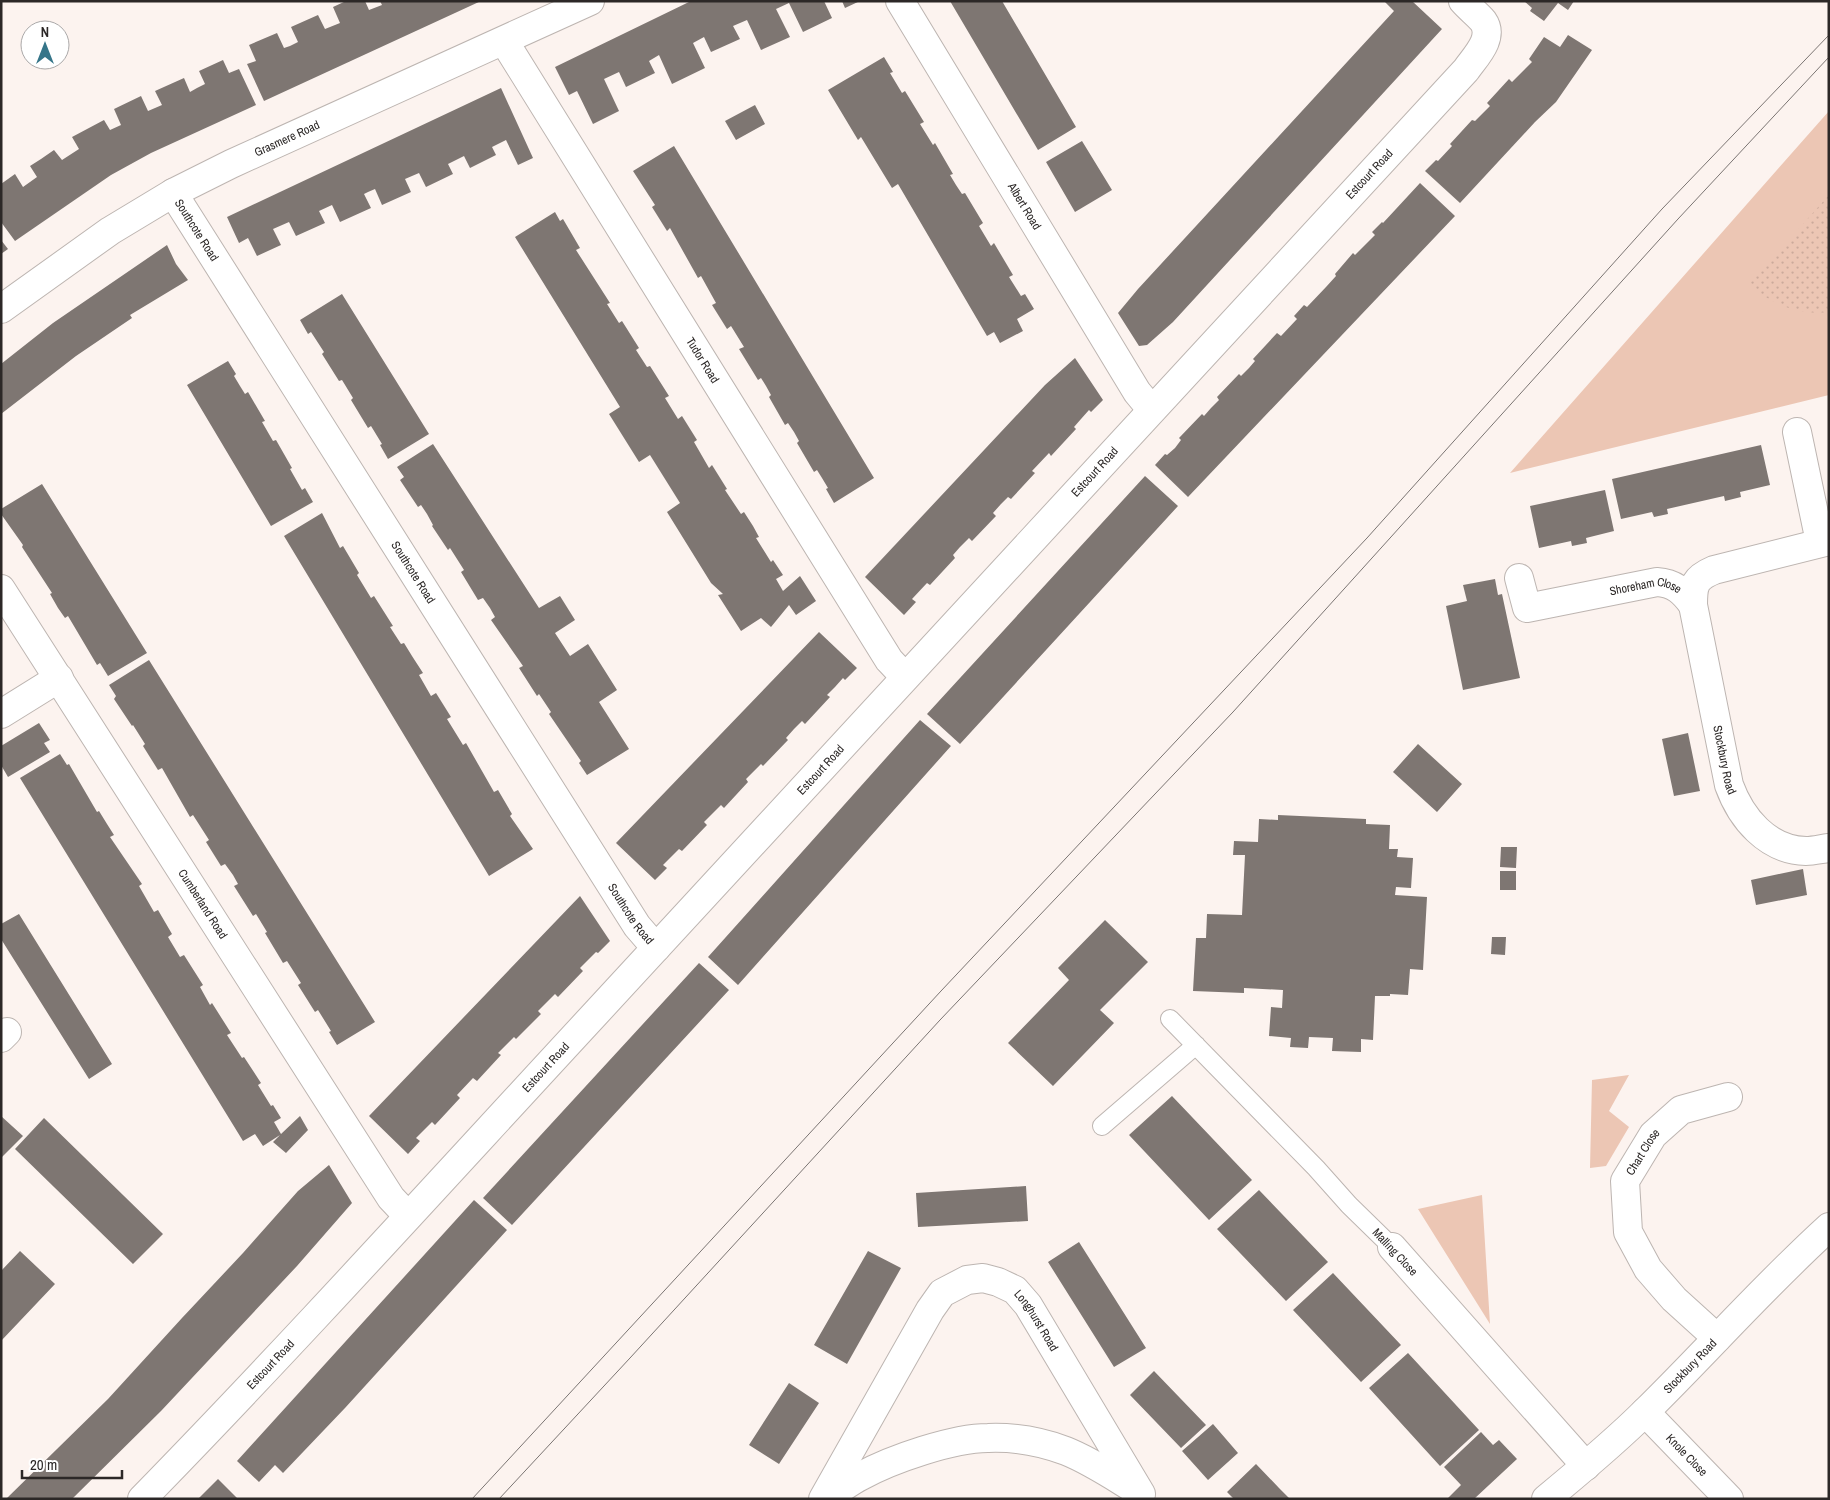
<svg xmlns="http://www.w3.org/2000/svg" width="1830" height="1500" viewBox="0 0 1830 1500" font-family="'Archivo Narrow',sans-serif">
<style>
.grass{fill:#ecc6b4}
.park{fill:url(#park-dots)}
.building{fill:#7e7672}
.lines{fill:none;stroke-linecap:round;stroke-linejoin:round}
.service-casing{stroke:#bdb5b1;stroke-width:20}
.minor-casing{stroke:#bdb5b1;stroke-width:30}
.service{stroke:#fff;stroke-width:18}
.minor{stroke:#fff;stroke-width:28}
.tram{stroke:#7b7573;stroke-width:1}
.labels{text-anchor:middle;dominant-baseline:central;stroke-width:4.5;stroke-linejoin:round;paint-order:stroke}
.street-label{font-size:12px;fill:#2c2827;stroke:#fff}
</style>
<defs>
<pattern id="park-dots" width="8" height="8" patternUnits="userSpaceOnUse" patternTransform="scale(1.25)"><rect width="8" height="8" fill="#ecc6b4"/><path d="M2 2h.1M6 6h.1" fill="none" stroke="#cbaa9b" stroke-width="1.8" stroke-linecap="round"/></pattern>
</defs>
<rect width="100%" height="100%" fill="#fcf3ef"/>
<path class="grass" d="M1829,111V395L1510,473Z
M1629,1075L1609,1111L1629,1127L1606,1166L1590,1168L1592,1080Z
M1482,1195L1490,1324L1418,1209Z"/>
<path class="park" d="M1829,195V312C1799,316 1770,304 1749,284Z"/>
<path class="building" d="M346,1H365L369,10L382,5L380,1H481L264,101L247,64L256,61L249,45L277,33L284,48L290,46L298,42L291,27L318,15L325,29L340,23L333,7Z
M691,1H824L832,18L803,32L789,3L776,9L790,37L761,50L747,20L733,26L740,39L711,52L704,37L693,43L705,68L672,84L659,55L649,61L655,73L626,87L619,72L604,79L619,111L593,124L577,91L569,95L555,67Z
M842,1H860L845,8Z
M950,1H1002L1076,127L1038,150Z
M1384,1H1412L1442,29L1173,322L1147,345L1139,346L1118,313L1138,289L1394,11Z
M1524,1H1574L1568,10L1558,3L1544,21L1530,11L1532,8Z
M1568,35L1592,50L1556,102L1535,122L1460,203L1425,171L1436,160L1438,161L1452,146L1450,144L1472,120L1475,121L1490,106L1487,103L1509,79L1512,82L1532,62L1529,59L1544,37L1560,47Z
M884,57L893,72L890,73L902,93L905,91L924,122L920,124L933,145L935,143L953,174L950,175L956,185L962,194L965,193L983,223L979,226L991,246L994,243L1013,275L1009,277L1021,296L1025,294L1034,309L1017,319L1023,331L1000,343L994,332L987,336L898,184L892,188L861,137L858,140L828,90Z
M223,60L229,73L239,69L256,105L151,153L111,175L15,241L1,222V184L15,174L23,187L37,177L30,166L41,159L54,150L62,160L79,149L72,137L104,120L110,130L121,125L114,109L141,96L148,111L162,105L155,91L184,78L190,92L197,88L205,84L199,71Z
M501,88L533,158L518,165L506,140L492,147L496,155L470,168L464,156L448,164L453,174L426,187L419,173L405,179L411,192L382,205L375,189L368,192L364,194L371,208L340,222L332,205L319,211L325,223L296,236L289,222L273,229L281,245L257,256L248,238L239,243L227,217Z
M755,105L765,124L736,140L725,121Z
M1082,141L1112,190L1075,212L1046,162Z
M674,146L874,478L834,503L826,489L828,488L822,478L817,470L814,472L797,443L799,441L794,432L788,423L785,425L769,397L771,395L766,386L761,378L758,380L739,349L744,347L731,326L727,329L712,305L716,303L701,276L698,278L670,228L667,231L652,207L655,205L633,171Z
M1420,183L1455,216L1188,497L1155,465L1165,454L1167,455L1175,448L1181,440L1179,438L1202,414L1204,416L1211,408L1219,400L1217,397L1239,374L1241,376L1249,368L1255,361L1253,359L1277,333L1281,336L1297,319L1294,316L1304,305L1307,307L1326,287L1336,276L1335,274L1353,253L1355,255L1375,235L1372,232L1382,222L1383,223Z
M555,212L560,221L563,219L580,248L576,250L610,303L607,304L619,323L622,321L639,348L636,350L647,367L650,366L669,396L665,398L678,419L682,416L697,440L694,442L709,468L712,465L727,489L725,490L741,514L744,512L753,526L759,537L756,538L771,562L773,560L783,575L776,579L783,591L800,576L816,601L796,615L789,605L771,627L761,618L741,631L718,595L723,594L711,583L667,512L680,503L650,455L639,462L609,414L620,407L515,237Z
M1,240L8,249L1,254Z
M167,245L176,264L188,280L130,315L132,318L76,356L1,414V364L53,323Z
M342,294L429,434L388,459L380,445L382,444L371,426L368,428L351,400L353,398L342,380L339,381L322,354L324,352L311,332L308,334L300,320Z
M1075,358L1103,400L1091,412L1089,410L1081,419L1074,427L1076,429L1051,456L1049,453L1032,471L1035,473L1011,499L1008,497L1001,504L993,513L996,516L972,541L969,538L960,547L953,555L955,558L930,585L927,583L912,599L916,602L904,615L865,577L1045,385Z
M228,361L236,374L234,376L240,386L245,394L248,392L265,421L262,422L273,441L276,440L292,468L290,469L302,490L305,488L313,502L271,526L187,385Z
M433,444L539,608L560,596L575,620L555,633L570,656L588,644L617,690L599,702L629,749L587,775L579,763L581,761L549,714L551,712L539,694L537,696L519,668L523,666L491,620L495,617L490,608L483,598L478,600L461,572L464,570L450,548L448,550L432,526L433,525L427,514L421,505L418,507L400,480L404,477L397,467Z
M1761,445L1770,485L1740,492L1741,497L1725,501L1724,496L1667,509L1668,514L1654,517L1652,512L1621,519L1612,479Z
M1145,476L1178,506L960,744L927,714Z
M42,484L147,653L108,676L100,663L97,665L68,616L65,618L58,608L50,594L52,593L22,547L23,545L1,514V509Z
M1605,490L1614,531L1586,538L1587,543L1572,546L1571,541L1539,548L1530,506Z
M322,513L340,548L343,546L359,573L357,575L371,598L374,596L393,626L390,627L401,644L404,643L412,656L423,673L419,675L431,696L436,693L451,717L447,719L463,745L466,743L494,792L498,790L512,814L510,816L533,849L489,876L284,536Z
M1495,579L1498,595L1502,594L1520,678L1463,690L1446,606L1467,601L1463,585Z
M819,632L857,668L845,680L843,678L835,687L827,695L830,697L805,724L802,721L794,729L786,738L788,740L763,766L761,764L746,779L748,782L724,808L721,805L704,822L707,825L682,851L679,849L663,865L667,868L655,880L616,843Z
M149,660L375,1022L337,1045L329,1032L331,1031L318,1010L315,1012L298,985L301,983L287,961L283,963L265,933L267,932L256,914L253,916L234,886L238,884L233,875L225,864L221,866L206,842L209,840L193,815L190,817L162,768L158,770L143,746L145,744L133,725L132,726L114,699L116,696L109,685Z
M920,720L951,746L738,985L708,957Z
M39,723L50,740L44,743L50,752L8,777L1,765V746Z
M1688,733L1700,791L1674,796L1662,739Z
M1418,744L1462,784L1437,812L1393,772Z
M60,754L67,765L69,764L97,812L99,811L107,824L114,835L110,837L142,884L139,886L154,912L158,910L172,934L168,937L180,957L184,955L203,985L200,987L210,1005L212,1003L231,1033L227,1035L242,1058L244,1057L261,1083L258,1085L271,1106L273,1105L281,1118L274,1122L281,1134L300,1116L308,1130L286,1153L273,1142L280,1135L263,1146L255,1134L243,1141L20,778Z
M1278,815L1366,819V824L1390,825L1389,849H1398L1397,857L1413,858L1411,888L1396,887L1395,895L1427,897L1423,970L1410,969L1408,995L1390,994V996H1375L1373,1040L1361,1039V1052L1332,1051L1333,1038L1309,1037L1308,1048L1290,1047L1291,1038L1269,1036L1271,1007L1282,1008L1283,990L1244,988V993L1193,991L1196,938H1206L1207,914L1242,915L1245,855H1233L1234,841L1258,842L1259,819L1278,820Z
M1501,847H1517L1516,868L1500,867Z
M1803,869L1807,895L1756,905L1751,880Z
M1500,871H1516V890H1500Z
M580,896L610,941L598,953L596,952L580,968L583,971L558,997L555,994L538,1011L541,1014L516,1039L514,1037L498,1053L501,1055L477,1081L473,1078L457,1095L460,1098L435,1125L432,1122L416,1138L420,1141L408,1154L369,1116Z
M19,914L112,1064L89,1079L1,939V924Z
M1105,920L1148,962L1100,1010L1114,1023L1053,1086L1008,1043L1069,980L1058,968Z
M1492,937H1506L1505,955L1491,954Z
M699,963L729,990L512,1225L483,1198Z
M1172,1096L1252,1180L1209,1220L1129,1135Z
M1,1116L23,1136L1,1158Z
M44,1118L163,1234L133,1264L15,1149Z
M329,1165L352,1203L297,1266L161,1411L72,1499H6L108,1399L182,1318L243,1253L298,1191Z
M1026,1186L1028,1221L918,1227L916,1193Z
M1259,1190L1328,1262L1286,1301L1217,1229Z
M474,1200L507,1230L345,1408L283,1473L275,1465L259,1482L237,1461Z
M1079,1242L1146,1348L1114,1367L1048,1262Z
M20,1251L55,1284L1,1341V1271Z
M868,1251L901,1268L847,1364L814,1345Z
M1333,1273L1401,1345L1361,1382L1293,1310Z
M1408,1353L1479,1430L1440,1466L1369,1388Z
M1154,1371L1206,1425L1181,1448L1130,1395Z
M789,1383L819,1403L779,1464L749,1445Z
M1213,1424L1238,1453L1208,1480L1182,1451Z
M1481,1432L1493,1445L1499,1440L1517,1459L1474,1499H1447L1461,1485L1444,1467Z
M1256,1464L1279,1488L1290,1499H1234L1227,1492Z
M218,1479L238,1499H198Z"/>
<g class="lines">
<g class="service-casing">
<path id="service" d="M1170,1019L1316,1168L1349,1205L1392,1247
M1102,1126L1196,1045"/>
</g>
<g class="minor-casing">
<g id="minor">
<path id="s1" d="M900,1L1137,392L1151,409"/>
<path id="s2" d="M504,41L889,660L905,677"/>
<path id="s3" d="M173,193L637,926L656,948"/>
<path id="s4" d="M1,309L110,231L173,193L231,164L590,1"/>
<path d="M1797,432L1820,542"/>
<path id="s5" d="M1519,578L1527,608L1657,582C1674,583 1683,591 1693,605C1693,584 1695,578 1714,570L1829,541"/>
<path id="s6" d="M1,589L391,1198L408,1216"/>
<path id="s7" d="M1693,605L1729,785C1741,818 1767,850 1806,851C1813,851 1821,849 1829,848"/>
<path d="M1,714L59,678"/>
<path d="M1,1038L7,1032"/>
<path d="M1392,1247L1586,1466"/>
<path id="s8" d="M1717,1338L1674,1299L1648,1269L1628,1232L1625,1181L1653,1135L1681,1110L1728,1097"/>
<path id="s9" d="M1645,1412L1729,1499"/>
<path d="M826,1498C838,1491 849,1482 861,1476C892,1459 953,1438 988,1438C1013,1437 1042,1442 1066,1451C1091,1461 1113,1476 1136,1490"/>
<path id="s10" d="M142,1499C297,1340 446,1175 596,1013C887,699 1175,383 1466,70C1475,57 1495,38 1483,21C1477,14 1469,8 1463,1"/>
<path id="s11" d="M823,1499L930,1310L942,1293L967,1280L983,1278L998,1282L1015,1290L1028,1305L1141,1494L1139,1499"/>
<path id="s12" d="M1546,1499C1580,1471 1615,1442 1646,1411C1708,1350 1765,1285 1829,1227"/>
</g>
</g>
<use href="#service" class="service"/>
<use href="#minor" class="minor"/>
<path class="tram" d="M472,1499L941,991L1367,538L1662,209L1829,35
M499,1499L630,1358L940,1020L1233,712L1678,219L1829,57"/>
</g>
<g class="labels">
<g class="street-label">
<text stroke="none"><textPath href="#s4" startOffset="334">Grasmere Road</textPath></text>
<text stroke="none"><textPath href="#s10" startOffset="1806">Estcourt Road</textPath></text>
<text stroke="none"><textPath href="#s1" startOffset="240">Albert Road</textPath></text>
<text stroke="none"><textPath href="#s3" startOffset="44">Southcote Road</textPath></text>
<text stroke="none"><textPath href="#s2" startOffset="376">Tudor Road</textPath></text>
<text stroke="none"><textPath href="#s10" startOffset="1401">Estcourt Road</textPath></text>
<text stroke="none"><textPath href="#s3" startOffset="449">Southcote Road</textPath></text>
<text stroke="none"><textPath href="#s5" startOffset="152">Shoreham Close</textPath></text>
<text stroke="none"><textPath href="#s7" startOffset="158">Stockbury Road</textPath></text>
<text stroke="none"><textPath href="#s10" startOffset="996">Estcourt Road</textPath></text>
<text stroke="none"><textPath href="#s6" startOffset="374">Cumberland Road</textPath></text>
<text stroke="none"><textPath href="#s3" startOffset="854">Southcote Road</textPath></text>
<text stroke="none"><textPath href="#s10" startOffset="591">Estcourt Road</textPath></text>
<text stroke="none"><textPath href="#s8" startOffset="225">Chart Close</textPath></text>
<text transform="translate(1395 1252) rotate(47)">Malling Close</text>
<text stroke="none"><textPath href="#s11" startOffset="354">Longhurst Road</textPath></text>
<text stroke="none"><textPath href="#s10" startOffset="186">Estcourt Road</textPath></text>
<text stroke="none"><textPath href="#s12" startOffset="196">Stockbury Road</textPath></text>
<text stroke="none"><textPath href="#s9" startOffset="60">Knole Close</textPath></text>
</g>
</g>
<rect width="1830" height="1500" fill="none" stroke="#2c2827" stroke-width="5"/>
<g transform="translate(45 45)"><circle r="24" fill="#ffffff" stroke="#aba9a9"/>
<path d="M0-4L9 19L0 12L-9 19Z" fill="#357589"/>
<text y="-8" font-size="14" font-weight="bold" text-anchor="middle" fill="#2c2827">N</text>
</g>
<path d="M22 1470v8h100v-8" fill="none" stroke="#2c2827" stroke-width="2.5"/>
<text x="30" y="1470" font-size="15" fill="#2c2827" stroke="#ffffff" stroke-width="4" paint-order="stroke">20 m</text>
</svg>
